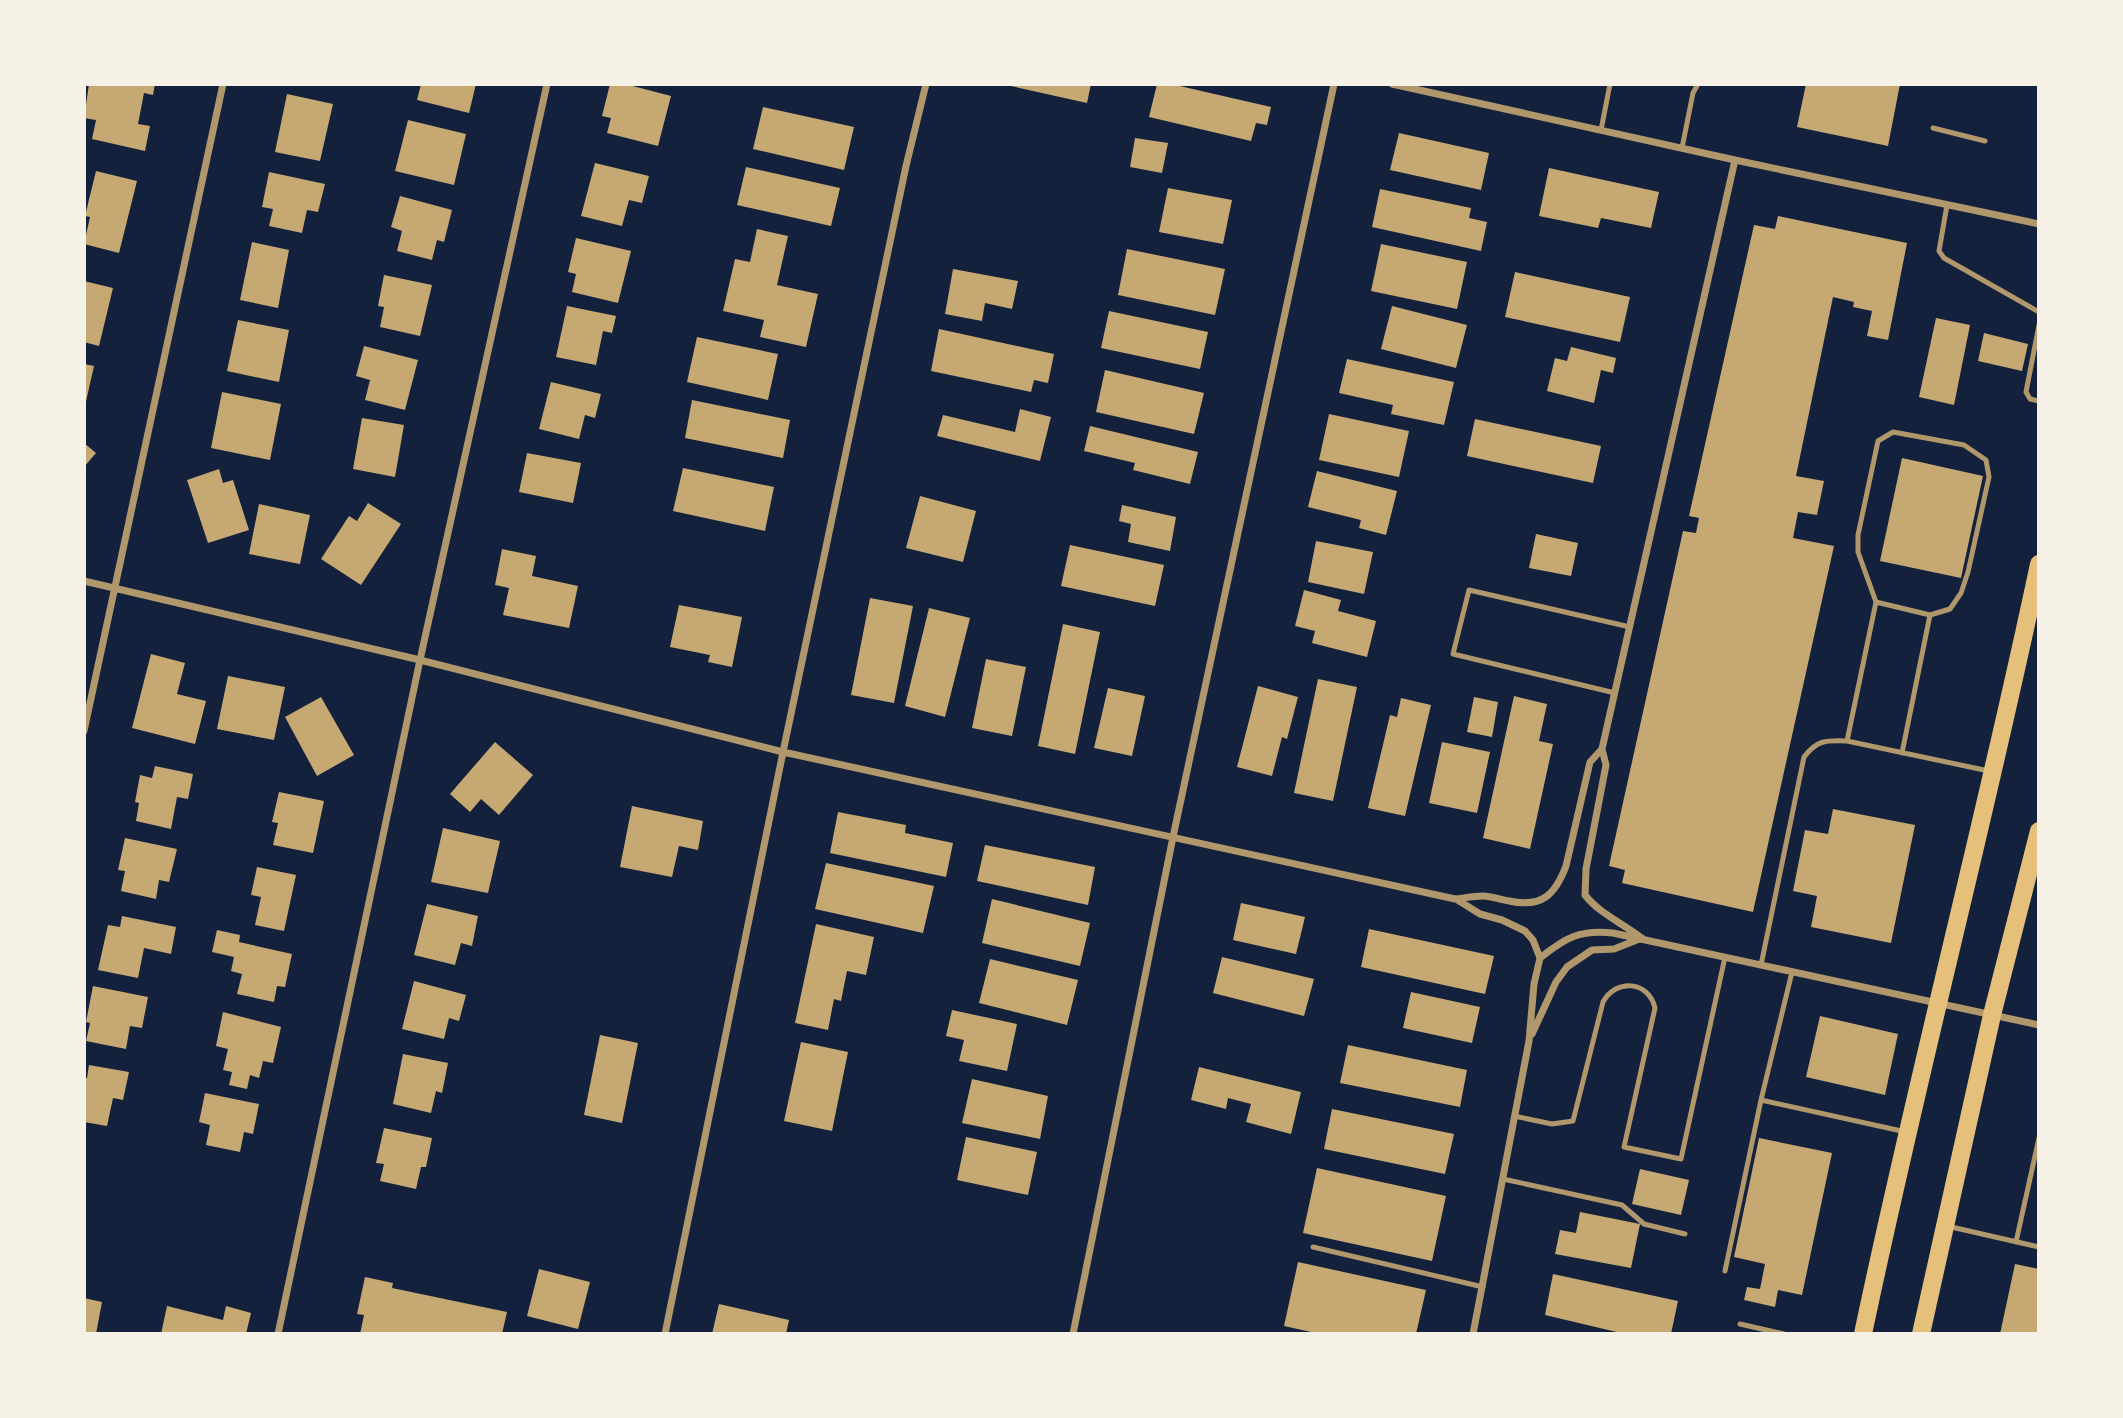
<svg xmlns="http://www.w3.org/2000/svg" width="2123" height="1418" viewBox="0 0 2123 1418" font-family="Helvetica,sans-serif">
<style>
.building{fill:#c6a872}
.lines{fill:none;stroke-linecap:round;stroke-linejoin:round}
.service{stroke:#b1986c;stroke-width:5}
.minor{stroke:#b1986c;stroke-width:7}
.primary{stroke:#e5c07b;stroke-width:18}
</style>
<rect width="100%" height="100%" fill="#14213d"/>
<path class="building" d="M89,84H155L153,95L144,93L138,124L150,126L145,151L92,139L96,120L84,118Z
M421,84H476L469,113L417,100Z
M610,84H625L671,96L658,146L607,133L611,118L602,116Z
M1002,84H1091L1087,103Z
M1157,84H1171L1271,107L1267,125L1256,123L1251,141L1149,117Z
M1806,84H1900L1888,146L1797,127Z
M287,94L333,104L320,161L275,152Z
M763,107L854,127L844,170L753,149Z
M408,120L466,134L454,185L395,171Z
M1399,133L1489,153L1481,190L1390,170Z
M1135,138L1168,143L1162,173L1130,167Z
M595,163L649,176L642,203L629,200L622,226L581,216Z
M746,167L840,188L831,226L737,205Z
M1549,168L1659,192L1651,228L1601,218L1598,228L1539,216Z
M96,171L137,181L119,253L84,244L90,217L85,216Z
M269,172L325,184L318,212L307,210L302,233L269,226L273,209L262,207Z
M1168,188L1232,200L1223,244L1159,232Z
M1380,189L1471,208L1469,218L1487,222L1481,251L1372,227Z
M400,196L452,210L444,242L437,240L432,260L397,251L402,231L391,227Z
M1778,216L1907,243L1888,340L1867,336L1872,311L1853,307L1854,302L1833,297L1796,476L1824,481L1817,515L1798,512L1793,538L1834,546L1753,912L1622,883L1625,870L1609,866L1683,531L1696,533L1699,518L1689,516L1754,225L1775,229Z
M757,229L788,236L777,285L818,294L806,347L760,337L764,320L723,311L735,259L750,262Z
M576,238L631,251L618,303L572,292L576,274L568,272Z
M252,242L289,250L278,308L240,300Z
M1381,244L1467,262L1457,309L1371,291Z
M1127,249L1225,269L1215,315L1118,295Z
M953,269L1018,281L1012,309L985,303L982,321L945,314Z
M1515,272L1630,297L1620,342L1505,317Z
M384,275L432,285L420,336L380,327L384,307L378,306Z
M84,281L113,288L99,346L84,342Z
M567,306L616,316L612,333L603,331L596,365L556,357Z
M1392,306L1467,325L1456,368L1381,349Z
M1109,311L1208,332L1200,369L1101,348Z
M1936,318L1970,325L1954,405L1919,397Z
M238,320L289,330L279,382L227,371Z
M939,329L1054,354L1048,383L1034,380L1031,392L931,371Z
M1984,333L2028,344L2022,371L1978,361Z
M697,337L778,354L768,400L687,382Z
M364,346L418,360L405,410L365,400L370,380L356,376Z
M1571,347L1616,358L1613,373L1601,370L1594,403L1547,391L1555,358L1567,361Z
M1347,359L1454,382L1444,425L1391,414L1393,405L1339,393Z
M84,364L94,366L85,406H84Z
M1105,370L1204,393L1194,434L1096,412Z
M551,382L601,394L595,418L585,415L579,439L539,429Z
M222,392L281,404L270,460L211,448Z
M692,400L790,420L783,458L685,438Z
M1020,409L1051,417L1040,461L937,436L943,415L1015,432Z
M1329,414L1409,431L1399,477L1319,460Z
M362,418L404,425L395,477L353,469Z
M1475,419L1601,446L1593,483L1467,456Z
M1090,426L1198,452L1190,484L1133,470L1135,463L1084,451Z
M84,443L96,453L84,467Z
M527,453L581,463L573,503L519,492Z
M1902,458L1983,476L1961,578L1880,561Z
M683,468L774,487L765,531L673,511Z
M219,469L223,483L233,480L249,530L208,543L187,480Z
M1317,471L1397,491L1386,535L1359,528L1361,520L1308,507Z
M920,496L976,511L963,562L906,548Z
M368,503L401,524L361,585L321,559L349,516L357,521Z
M259,504L310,515L300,564L249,554Z
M1122,505L1176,517L1170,551L1128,542L1131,524L1119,521Z
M1536,534L1578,543L1571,576L1529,568Z
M1316,541L1373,552L1364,594L1308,582Z
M1070,545L1164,565L1155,606L1061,586Z
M502,549L536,556L532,576L578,586L569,628L503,615L509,588L495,585Z
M1304,590L1341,600L1338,611L1376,621L1367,657L1312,643L1315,631L1295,626Z
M870,598L913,606L894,703L851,695Z
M679,605L742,617L732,667L708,662L710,655L670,647Z
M929,608L970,618L945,717L905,706Z
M1063,624L1100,632L1075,754L1038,746Z
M151,654L185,663L177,694L206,701L195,744L132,728Z
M986,659L1026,667L1012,736L972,728Z
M228,676L285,687L274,740L217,729Z
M1318,679L1357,687L1333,801L1294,793Z
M1258,686L1298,697L1287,739L1282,737L1272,776L1237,767Z
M1108,688L1145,696L1132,756L1094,748Z
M1514,696L1547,704L1539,741L1553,744L1530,849L1483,838Z
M321,697L354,755L317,776L285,717Z
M1474,697L1498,702L1492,737L1467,732Z
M1401,698L1431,705L1405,816L1368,808L1390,715L1397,717Z
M495,742L533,775L499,815L481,799L470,812L450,794Z
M1442,742L1490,752L1477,813L1429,803Z
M155,766L193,774L188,799L177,797L171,829L136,821L139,803L135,802L140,775L152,778Z
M279,792L324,801L313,853L273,845L278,823L272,822Z
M632,806L703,821L698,850L679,846L672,877L620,867Z
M1833,809L1915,825L1891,943L1811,927L1817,896L1793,891L1805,830L1828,834Z
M838,812L906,825L905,833L953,843L946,877L830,853Z
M443,828L500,841L488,893L431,882Z
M125,838L177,849L169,882L159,880L156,899L121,891L125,871L118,870Z
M985,845L1095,867L1088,905L977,881Z
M826,863L934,886L923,933L815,909Z
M257,867L296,875L284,931L255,925L261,897L251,895Z
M992,899L1090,923L1080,966L982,943Z
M1241,903L1305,917L1296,954L1233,940Z
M427,904L478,916L472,946L461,943L455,965L414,955Z
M122,916L176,927L171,954L144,948L138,978L98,970L108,925L120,927Z
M816,924L874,937L866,975L847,971L841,1001L834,999L828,1030L795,1023Z
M1369,929L1494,956L1485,994L1361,967Z
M217,930L240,935L239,942L292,954L285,987L277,986L274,1002L237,994L242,974L231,971L234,957L212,952Z
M1222,957L1314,979L1304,1016L1213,993Z
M990,959L1078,980L1067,1025L979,1003Z
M414,981L466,995L459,1021L449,1018L444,1039L402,1029Z
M93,986L148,997L142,1028L130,1026L126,1049L86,1041L90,1023L86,1022Z
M1411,992L1480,1007L1472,1043L1403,1028Z
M952,1010L1017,1024L1007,1071L959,1061L964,1040L946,1036Z
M223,1012L281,1027L273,1063L263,1061L259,1078L250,1075L247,1089L229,1085L232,1072L223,1070L228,1049L216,1046Z
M1820,1016L1898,1034L1885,1095L1806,1077Z
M600,1035L638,1043L622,1123L584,1115Z
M801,1042L848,1052L832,1131L784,1121Z
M1348,1045L1467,1070L1460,1107L1340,1083Z
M403,1054L448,1063L442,1093L436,1091L431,1113L393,1104Z
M89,1065L129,1072L123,1100L113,1098L107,1126L84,1122V1077L87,1078Z
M1199,1067L1301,1092L1291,1134L1246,1122L1251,1104L1228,1098L1226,1109L1191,1100Z
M972,1079L1048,1096L1040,1139L962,1123Z
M205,1093L259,1104L253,1134L244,1132L240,1152L206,1145L210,1125L199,1122Z
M1332,1109L1454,1134L1445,1174L1324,1149Z
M384,1128L432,1138L426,1167H421L416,1189L380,1181L384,1164L376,1163Z
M966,1137L1037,1152L1028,1195L957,1180Z
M1759,1138L1832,1153L1802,1295L1778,1290L1775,1307L1744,1300L1747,1287L1760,1289L1765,1264L1734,1257Z
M1317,1168L1446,1196L1432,1261L1303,1233Z
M1640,1169L1689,1180L1681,1215L1632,1204Z
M1580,1212L1640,1224L1631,1268L1555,1254L1560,1230L1576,1233Z
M1298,1262L1426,1290L1416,1334H1320L1284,1326Z
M2015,1264L2039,1269V1334H2000Z
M539,1269L590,1282L578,1329L527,1316Z
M1553,1274L1678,1301L1671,1334H1625L1545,1315Z
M365,1277L393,1283L392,1288L507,1312L502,1334H360L364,1315L357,1314Z
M84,1298L102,1302L96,1334H84Z
M719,1304L789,1320L786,1334H712Z
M167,1306L223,1320L226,1306L251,1313L246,1334H161Z"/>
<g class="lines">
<path class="service" d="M1933,128L1985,141
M1601,130L1610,84
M1682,148L1693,93L1698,84
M1947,205L1939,251L1944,258L2039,312
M2039,325L2026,392L2030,399L2039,401
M1893,432L1964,445L1986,460L1989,477L1968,572L1961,593L1950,609L1930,615L1876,602L1858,552V535L1878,441Z
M1876,602L1847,741L1989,771
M1615,693L1453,654L1469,590L1630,627
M1902,753L1930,615
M1761,965L1804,757C1817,740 1826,740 1847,741
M1792,972L1761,1100L1906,1132
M1514,1116L1552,1124L1573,1121L1603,1002C1616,978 1649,981 1655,1008L1624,1147L1681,1159L1725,957
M1503,1179L1622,1205L1644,1224L1685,1234
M1947,1226L2039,1247
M2016,1242L2039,1138
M1313,1247L1483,1287
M1725,1271L1761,1100
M1740,1324L1784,1334"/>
<path class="minor" d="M1392,84L1735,160L2039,224
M84,581L420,660L783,752L1455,899C1464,898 1474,896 1483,896C1491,896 1501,900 1509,901C1542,908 1555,895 1566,866L1590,762L1602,749L1735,160
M84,731L223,84
M1602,749L1606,765L1586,869L1585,895C1599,913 1620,922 1639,936
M1456,899L1480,914L1502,920L1525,931L1533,940L1540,958L1534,984L1529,1041L1473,1334
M1540,958C1565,938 1580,929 1613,933L2039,1025
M1532,1034L1556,982L1567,967L1592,950L1614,949L1642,938
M278,1334L420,660L547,84
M665,1334L783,752L906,166L926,84
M1073,1334L1173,837L1334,84"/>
<path class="primary" d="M1863,1334C1917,1076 1985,821 2039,564
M1921,1334L1992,1015L2039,831"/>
</g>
<rect width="2123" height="1418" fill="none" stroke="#f6f1e7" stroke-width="172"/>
</svg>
